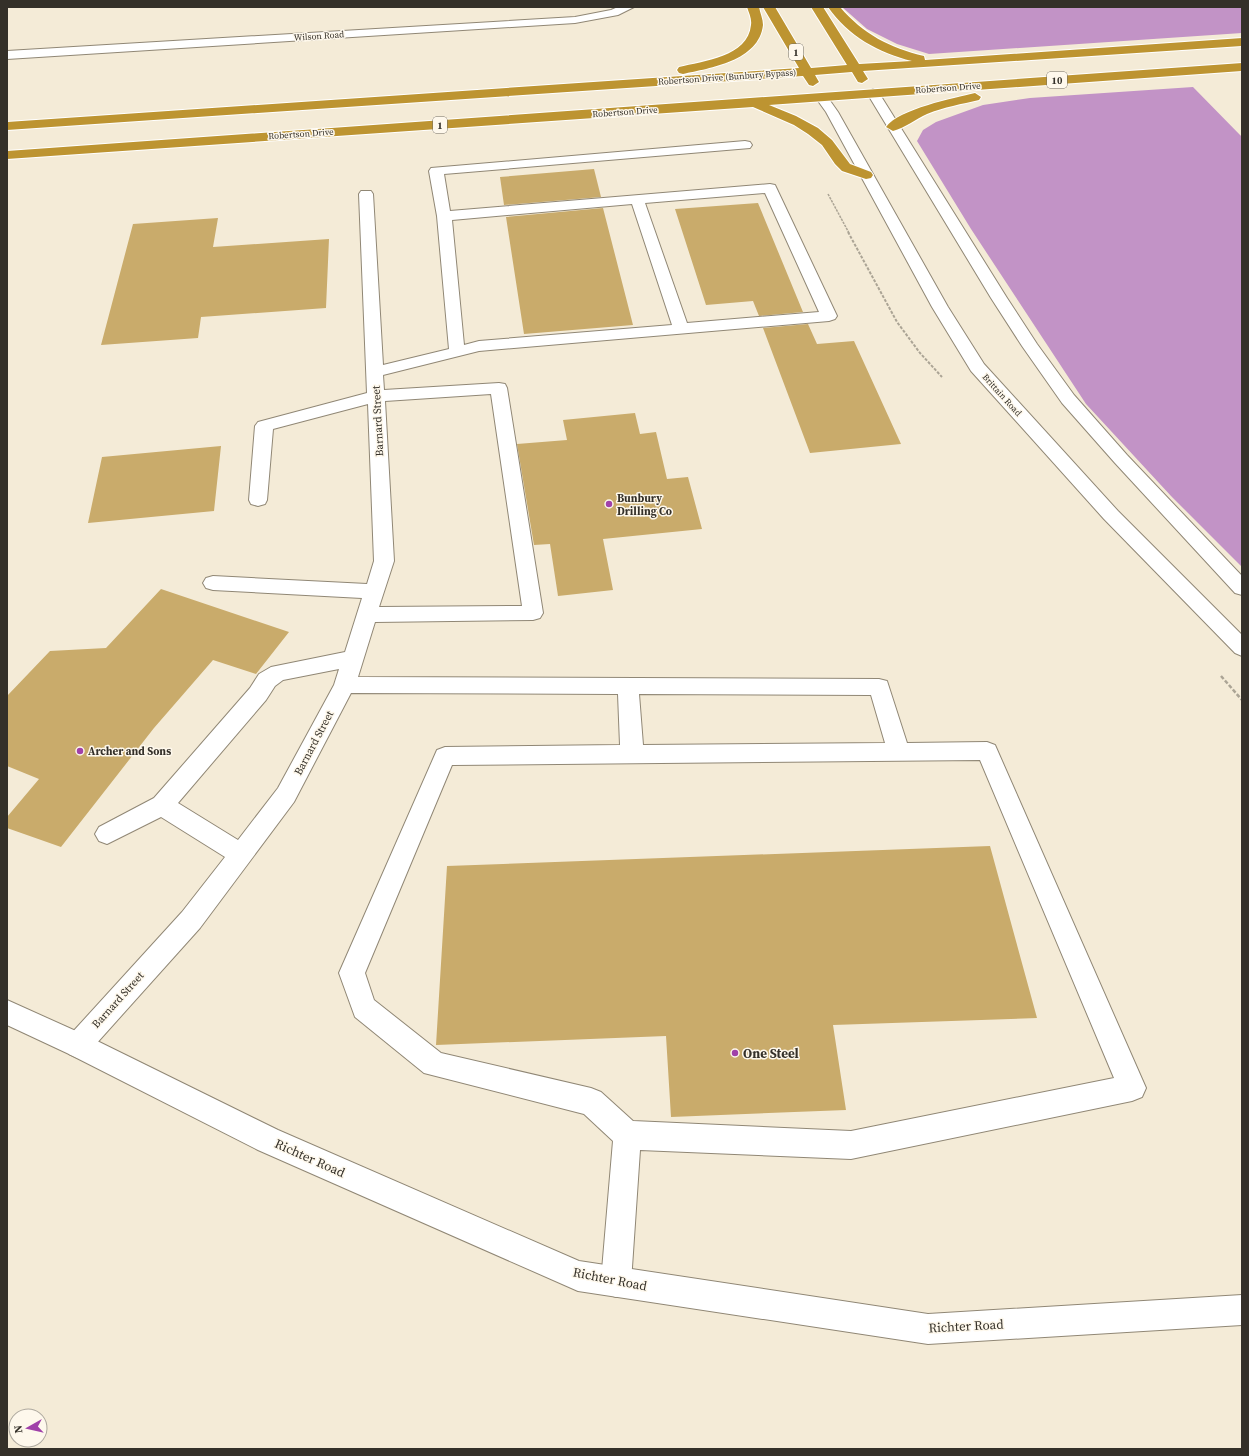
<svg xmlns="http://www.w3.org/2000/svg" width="1249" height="1456" viewBox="0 0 1249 1456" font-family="'Source Serif 4',serif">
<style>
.forest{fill:#c293c6}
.building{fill:#c9ab6b}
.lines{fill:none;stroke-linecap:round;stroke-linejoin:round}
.lane-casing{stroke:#908775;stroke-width:2}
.street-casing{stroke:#908775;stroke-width:2}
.secondary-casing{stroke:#908775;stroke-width:2}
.highway-casing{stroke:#fff;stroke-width:2}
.path-far2{stroke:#aba495;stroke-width:1.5;stroke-dasharray:2.5 1;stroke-linecap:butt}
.path-far1{stroke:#aba495;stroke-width:2;stroke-dasharray:3 1.5;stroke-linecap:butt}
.path{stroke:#aba495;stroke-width:2.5;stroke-dasharray:4 2;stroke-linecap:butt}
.lane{fill:#fff;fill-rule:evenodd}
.street{fill:#fff;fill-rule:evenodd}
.secondary{fill:#fff;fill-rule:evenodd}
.highway{fill:#bd9431;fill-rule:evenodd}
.poi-dot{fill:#a041a9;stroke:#fef8ec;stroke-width:1.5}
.labels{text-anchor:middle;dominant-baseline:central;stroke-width:3;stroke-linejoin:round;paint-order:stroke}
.far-street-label{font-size:9px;fill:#343029;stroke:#fef8ec}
.shield{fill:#fef8ec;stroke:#716c64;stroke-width:1}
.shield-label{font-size:10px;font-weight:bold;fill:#343029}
.street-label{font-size:11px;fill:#343029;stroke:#fef8ec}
.poi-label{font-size:11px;font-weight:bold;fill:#343029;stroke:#fef8ec;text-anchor:start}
.near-poi-label{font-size:13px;font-weight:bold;fill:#343029;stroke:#fef8ec;text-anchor:start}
.near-street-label{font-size:13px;fill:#343029;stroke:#fef8ec}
</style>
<rect width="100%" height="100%" fill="#f4ebd7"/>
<path class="forest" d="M842,7H1242V33L929,54L897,44L867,29Z
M1193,87L1242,137V567L1171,496L1086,404L971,229L917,141L923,130L936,122L983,105L1030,98Z"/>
<path class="building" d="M594,169L601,197L504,205L500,177Z
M758,203L803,312L759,316L753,301L706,305L675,209Z
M603,208L633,325L524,334L506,217Z
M218,218L213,247L329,239L326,308L201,317L198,338L101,345L133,224Z
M808,324L817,344L854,341L901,444L810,453L763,328Z
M635,413L640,434L656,432L667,479L688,477L702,529L603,539L613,590L558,596L550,544L534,545L517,444L567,440L563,420Z
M221,446L214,511L88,523L102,457Z
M161,589L289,632L256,674L213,660L154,728L61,847L7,828V817L39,779L7,766V696L50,651L106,648Z
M990,846L1037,1018L833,1025L846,1110L671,1117L666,1036L436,1045L447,866Z"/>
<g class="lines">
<g class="lane-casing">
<path id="lane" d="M745,141L750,142L752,145L750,148L444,174L450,211L770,184L775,185L837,316L835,319L829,321L479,351L383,375L384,390L499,383L505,384L507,388L543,613L540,618L533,620L375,622L358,677L879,679L887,681L907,743L987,742L995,745L1146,1088L1142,1097L1132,1101L851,1159L640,1150L631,1282L627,1293L616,1297L605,1293L601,1282L613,1141L584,1114L424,1073L355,1017L339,973L437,750L445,747L620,745L618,694L351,693L294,802L200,928L87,1054L78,1058L69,1054L65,1045L69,1036L182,912L225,857L161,817L107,844L99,841L95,834L99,827L154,798L250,688L259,674L271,667L345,652L362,598L213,590L206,588L203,583L206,578L213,576L367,584L374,561L368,404L273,429L267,500L265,504L258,506L251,504L249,500L255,426L258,422L367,393L359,194L361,191H371L373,194L383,365L449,349L437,216L429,171L431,168ZM765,193L819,312L687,323L645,203ZM632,204L672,325L479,341L464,345L452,220ZM491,394L522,606L379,607L394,561L385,401ZM339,669L334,685L278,788L238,840L178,803L266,700L275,686L283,680ZM639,694L871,695L885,743L643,745ZM980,760L1114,1078L851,1131L633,1121L601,1092L591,1088L441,1053L374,1000L365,973L452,765Z"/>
</g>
<g class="street-casing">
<path id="street" d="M618,7H634L618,15L575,23L7,59V51L575,17L611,10Z
M7,1000L87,1036L278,1130L579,1261L928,1314L1242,1295V1325L928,1344L578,1291L258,1150L69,1054L7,1025Z"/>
</g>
<g class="secondary-casing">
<path id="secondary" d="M873,89L879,93L1007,298L1037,344L1074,395L1127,455L1242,576V595L1235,593L1115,463L1062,403L1022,346L991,298L867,93Z
M822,94L826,95L838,112L948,307L984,364L1118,511L1242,635V656L1235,653L1104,519L971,371L932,307L826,112L816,98Z"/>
</g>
<g class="highway-casing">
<path id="highway" d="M747,7H759C760,13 763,19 763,25C759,61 710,68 683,74L679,73L677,70L679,67C703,61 748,57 751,25C752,19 749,13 747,7Z
M763,7H775L811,68L847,65L811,7H823L859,64L912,61C879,53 848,36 828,7H840C863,34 890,48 924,56L925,60L1242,38V46L863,71L868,79L862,83L858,82L852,72L815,75L819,82L813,86L809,85L803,76L7,130V122L799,68Z
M1242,63V71L769,105L796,116L818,128L832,140L850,164L871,172L873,175L871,178L866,179L842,171L835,164L822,145L808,134L794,125L753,107L7,159V151Z
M975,93L981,97L979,100C962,104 944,107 927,114C916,119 905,128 893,131L886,127C899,109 954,98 975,93Z"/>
</g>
<path class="path-far2" d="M828,194L849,233"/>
<path class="path-far1" d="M848,232L897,322L920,353L942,377"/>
<path class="path" d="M1221,676L1242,700"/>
<use href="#lane" class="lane"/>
<use href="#street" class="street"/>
<use href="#secondary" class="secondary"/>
<use href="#highway" class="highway"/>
</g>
<g class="poi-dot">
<circle cx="609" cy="504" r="4"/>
<circle cx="80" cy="751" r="4"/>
<circle cx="735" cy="1053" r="4"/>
</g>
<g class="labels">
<g class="far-street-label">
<text transform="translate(319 36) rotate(-4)">Wilson Road</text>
<text transform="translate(727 77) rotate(-4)">Robertson Drive (Bunbury Bypass)</text>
<text transform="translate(948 88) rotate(-4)">Robertson Drive</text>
<text transform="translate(625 112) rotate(-4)">Robertson Drive</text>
<text transform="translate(301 134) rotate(-4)">Robertson Drive</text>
<text transform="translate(1002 395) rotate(48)">Brittain Road</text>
</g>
<g class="shield">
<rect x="789" y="44" width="14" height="16" rx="3"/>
<rect x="1047" y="72" width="20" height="16" rx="3"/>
<rect x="433" y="117" width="14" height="16" rx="3"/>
</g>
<g class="shield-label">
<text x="796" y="52">1</text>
<text x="1057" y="80">10</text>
<text x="440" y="125">1</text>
</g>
<g class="street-label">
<text transform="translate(378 421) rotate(-93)">Barnard Street</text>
<text transform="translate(314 743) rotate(-62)">Barnard Street</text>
<text transform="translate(118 1000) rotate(-48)">Barnard Street</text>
</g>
<g class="poi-label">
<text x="617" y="498">Bunbury<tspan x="617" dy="13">Drilling Co</tspan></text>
<text x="88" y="751">Archer and Sons</text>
</g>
<g class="near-poi-label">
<text x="743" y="1053">One Steel</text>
</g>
<g class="near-street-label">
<text transform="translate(310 1158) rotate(24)">Richter Road</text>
<text transform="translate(610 1279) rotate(11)">Richter Road</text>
<text transform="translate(966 1326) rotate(-3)">Richter Road</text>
</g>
</g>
<rect width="1249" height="1456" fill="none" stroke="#343029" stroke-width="16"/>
<g transform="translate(28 1428) rotate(262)"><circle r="19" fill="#fef8ec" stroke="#ada89e"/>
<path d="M0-3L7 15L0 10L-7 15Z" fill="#a041a9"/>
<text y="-6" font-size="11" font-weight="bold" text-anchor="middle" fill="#343029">N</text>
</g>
</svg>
